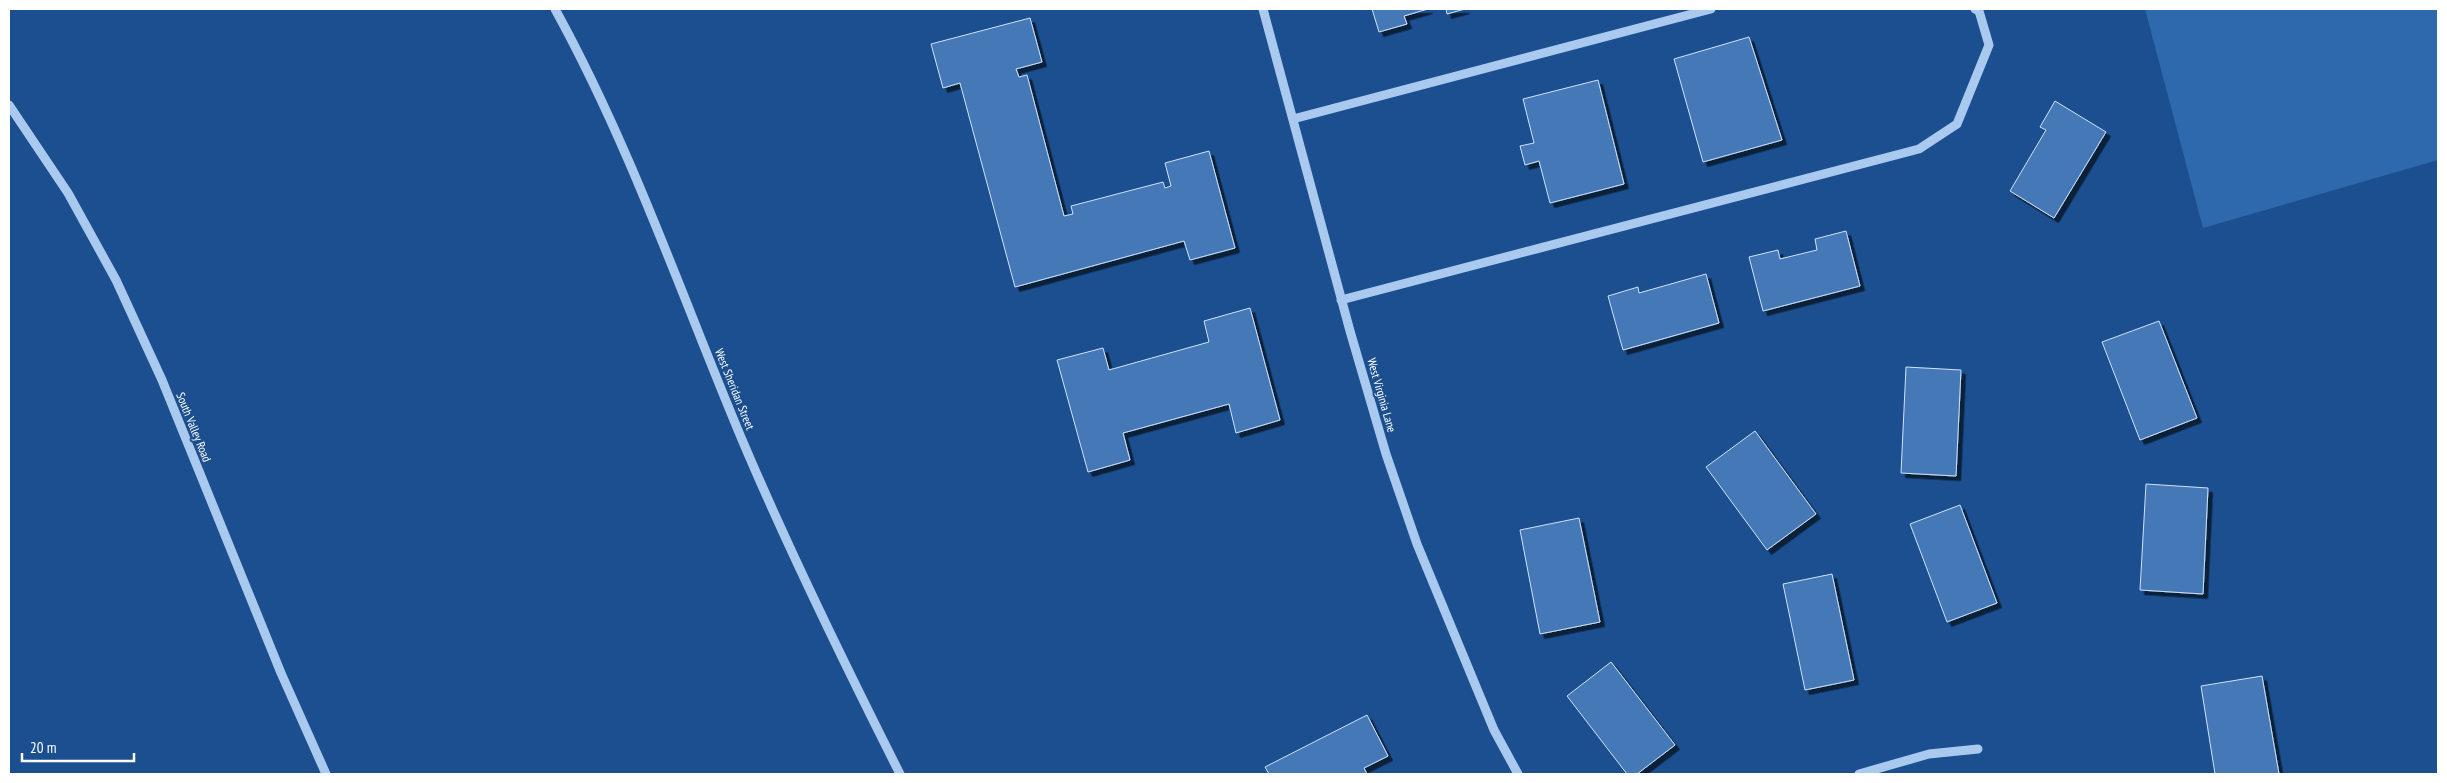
<svg xmlns="http://www.w3.org/2000/svg" width="2447" height="783" viewBox="0 0 2447 783" font-family="'PT Sans Narrow',sans-serif">
<style>
.green{fill:#2e69ad}
.building{fill:#4478b7;stroke:#cfe3fa;filter:url(#shadow)}
.lines{fill:none;stroke-linecap:round;stroke-linejoin:round}
.minor{stroke:#a9c9ee;stroke-width:9}
.labels{text-anchor:middle;dominant-baseline:central;stroke-width:4;stroke-linejoin:round;paint-order:stroke}
.street-label{font-size:12px;fill:#fff;stroke:#1b4f8f}
</style>
<defs>
<filter id="shadow"><feDropShadow dx="4.5" dy="4.5" stdDeviation="0" flood-color="#0009"/></filter>
</defs>
<rect width="100%" height="100%" fill="#1b4f8f"/>
<path class="green" d="M2145,9H2438V160L2203,228Z"/>
<path class="building" d="M1372,9H1428L1404,16L1407,24L1379,32Z
M1446,9H1465L1447,14Z
M1030,18L1042,62L1016,69L1019,77L1027,75L1064,216L1073,214L1071,206L1163,182L1165,188L1171,186L1165,163L1209,151L1235,248L1190,260L1184,241L1015,287L960,83L943,88L931,44Z
M1749,37L1782,140L1703,162L1674,59Z
M1598,80L1624,184L1550,203L1539,161L1525,165L1520,146L1534,143L1523,99Z
M2055,101L2106,132L2054,218L2010,191L2046,130L2040,127Z
M1846,231L1860,286L1763,311L1749,257L1778,250L1780,259L1817,250L1815,239Z
M1706,274L1719,323L1623,350L1608,296L1638,287L1639,293Z
M1250,308L1280,420L1236,433L1229,404L1123,433L1130,460L1088,472L1057,360L1103,348L1109,370L1209,342L1204,321Z
M2159,321L2197,418L2140,440L2102,342Z
M1906,367L1961,370L1956,476L1901,473Z
M1755,431L1816,514L1767,550L1706,467Z
M2146,484L2208,488L2203,594L2140,590Z
M1960,505L1997,603L1947,622L1910,524Z
M1579,518L1600,622L1540,634L1520,530Z
M1832,574L1854,680L1805,690L1783,584Z
M1611,662L1675,745L1637,774H1627L1567,696Z
M2262,676L2279,774H2215L2201,686Z
M1367,715L1388,756L1364,768L1367,774H1269L1265,767Z"/>
<g class="lines">
<path class="minor" d="M555,9C631,147 682,297 743,442C791,555 845,665 900,774
M1263,9L1350,331L1386,454L1417,544L1494,730L1518,774
M9,105L68,193L116,280L162,380L281,673L326,774
M1293,119L1711,9
M1341,300L1919,149L1957,124L1989,45L1979,11L1975,9
M1859,774L1929,754L1978,749"/>
</g>
<g class="labels">
<g class="street-label">
<text transform="translate(735 389) rotate(68)">West Sheridan Street</text>
<text transform="translate(1382 395) rotate(74)">West Virginia Lane</text>
<text transform="translate(194 427) rotate(68)">South Valley Road</text>
</g>
</g>
<rect width="2447" height="783" fill="none" stroke="#ffffff" stroke-width="20"/>
<path d="M22 753v8h112v-8" fill="none" stroke="#ffffff" stroke-width="2.5"/>
<text x="30" y="753" font-size="15" fill="#ffffff" stroke="#1b4f8f" stroke-width="4" paint-order="stroke">20 m</text>
</svg>
